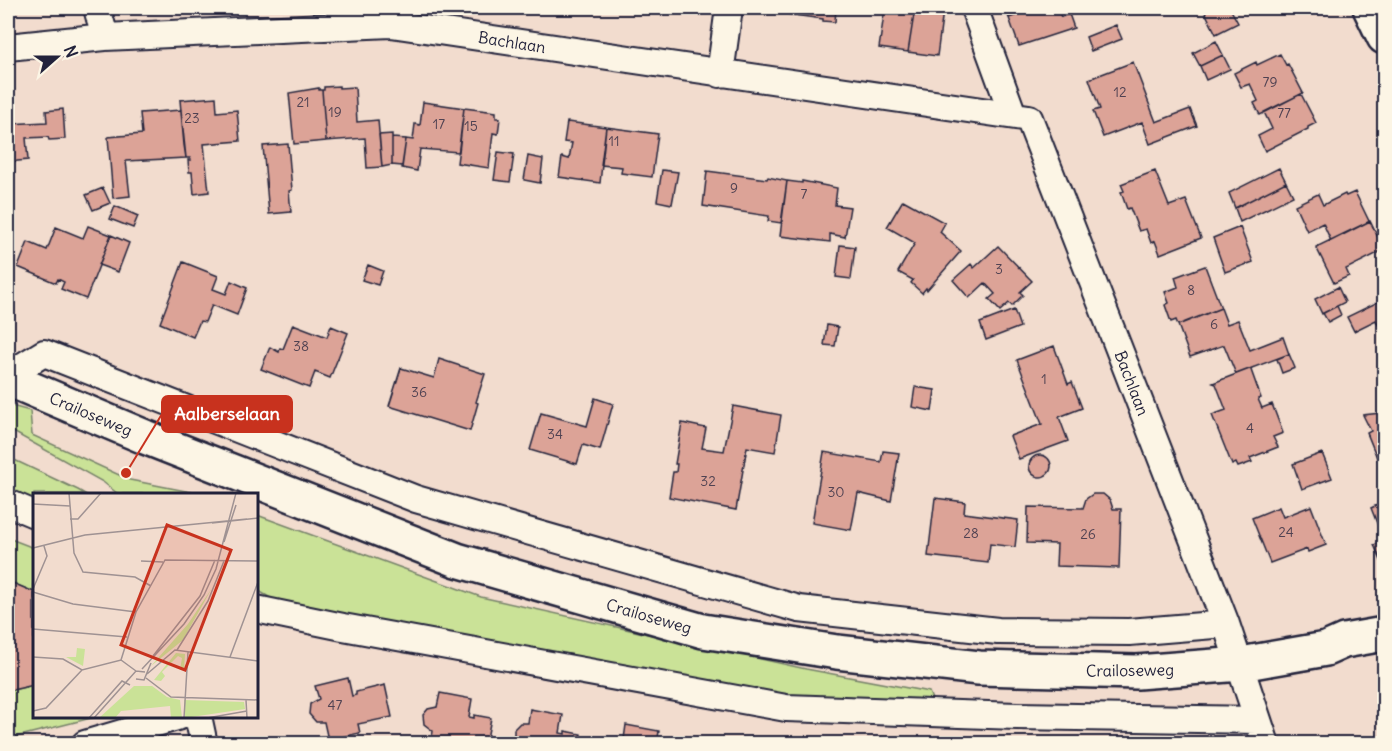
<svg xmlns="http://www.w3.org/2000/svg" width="1392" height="751" viewBox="0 0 1392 751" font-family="Delius,sans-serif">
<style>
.green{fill:#cae297;stroke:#768269;stroke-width:1.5}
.building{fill:#dca397;stroke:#22223b;stroke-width:1.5}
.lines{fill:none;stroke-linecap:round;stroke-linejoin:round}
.minor-casing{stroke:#22223b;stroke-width:30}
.secondary-casing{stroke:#22223b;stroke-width:38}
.minor{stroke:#fcf5e5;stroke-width:26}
.secondary{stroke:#fcf5e5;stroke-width:33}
.labels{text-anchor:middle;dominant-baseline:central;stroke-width:6;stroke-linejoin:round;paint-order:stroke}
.number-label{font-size:14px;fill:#504252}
.street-label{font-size:16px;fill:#22223b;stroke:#fcf5e5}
.inset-road{fill:none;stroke:#9f9293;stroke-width:1.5}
.view{fill:#c8321e;fill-opacity:0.15;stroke:#c8321e;stroke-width:3}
.inset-edge{fill:none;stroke:#22223b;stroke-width:3}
.leader{fill:none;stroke:#c8321e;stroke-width:2}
.callout-dot{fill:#c8321e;stroke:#fcf5e5;stroke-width:2}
.callout{fill:#c8321e;stroke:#c8321e;stroke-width:2}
.callout-label{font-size:18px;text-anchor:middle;font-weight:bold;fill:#fff}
</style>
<rect width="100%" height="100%" fill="#f2dcce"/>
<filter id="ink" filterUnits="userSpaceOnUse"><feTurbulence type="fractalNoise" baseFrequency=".0167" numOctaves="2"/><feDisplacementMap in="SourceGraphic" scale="12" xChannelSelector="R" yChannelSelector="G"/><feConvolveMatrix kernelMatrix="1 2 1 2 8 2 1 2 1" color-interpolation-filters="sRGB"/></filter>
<g filter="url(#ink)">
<path class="green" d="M8,405L30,411L32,435L130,480L201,494H118L103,482L8,429Z
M8,457L78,490L85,494H34V508L8,497Z
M257,515L481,597L806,669L929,692L933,702L800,698L291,610L257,590Z
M8,538L34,548V592L8,581Z
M34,685V716L95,717L8,739V691Z"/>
<path class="building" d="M779,8H836L835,22L823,21V19L779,13Z
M885,8H915L908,52L879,48Z
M915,8H963L965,14L943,11L937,56L908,52Z
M1005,8H1037L1009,18Z
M1037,8H1057L1061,17L1069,14L1074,28L1019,46L1009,18Z
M1203,8H1236L1231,10L1238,23L1216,34Z
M1116,25L1122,39L1091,51L1086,37Z
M1216,41L1223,55L1200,66L1193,53Z
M1280,54L1286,65L1288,64L1303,93L1260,115L1254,103L1258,101L1250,84L1241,87L1234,73L1256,62L1257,65Z
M1223,55L1230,69L1206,80L1200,66Z
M1133,62L1156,122L1190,109L1197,126L1150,144L1142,122L1103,137L1093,111L1100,109L1089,79Z
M339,86V88L355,87L357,122L378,120L382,167L367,168L365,138L326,141L322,90H324V87Z
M319,88V90H322L326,141L294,144L289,93Z
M1301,94L1316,123L1308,127V129L1265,151L1258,136L1272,129L1264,112Z
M216,97L217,112L237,110L240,141L204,144L209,192L194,194L192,172H189L188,160H191L190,158H186L184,145L180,100Z
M423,102L464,108L459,152L420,149L417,171L402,168L406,139L413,140L415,124L420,125Z
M464,108L496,112V118H500L498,134L493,133L489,168L457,163Z
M63,109L65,139L49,140L48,137L26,138L28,160L8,162V124L47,122L46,111Z
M181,110L186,158L126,161L130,196L113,198L108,137L142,134L140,113Z
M567,122L606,127L600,183L559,177L562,157L569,159L572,143L564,142Z
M606,127L658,134L652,177L621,173L622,167L601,165Z
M392,134V165L382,167L379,135Z
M392,138L406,139L402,166L392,165Z
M288,144L292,190L289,191L291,212L269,214L263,146Z
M498,152L514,154L510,182L494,180Z
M528,156L543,159L540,183L524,180Z
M1279,168L1286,182L1235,208L1229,193Z
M662,170L678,172L672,204L657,201Z
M707,171L767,179L768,177L787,181L781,223L768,221L769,216L703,206Z
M1155,171L1169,206L1186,200L1201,238L1160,254L1155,241L1151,243L1146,229L1139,231L1130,208L1127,209L1121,192L1124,191L1121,184Z
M787,181L802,183V181L837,188L835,205L850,207L845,237L830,234V242L780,236Z
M1286,182L1293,196L1240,222L1235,208Z
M103,188L110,203L93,210L86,195Z
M1355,192L1369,221H1370L1331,241L1323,223L1307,231L1295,205L1318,194L1323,205L1345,194L1346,196Z
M903,200L945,223L940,232L961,251L927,290L926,288L922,293L911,283L913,280L898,272L915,243L887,227Z
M115,206L138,216L133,228L110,219Z
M1370,221L1384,250L1346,269L1349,276L1334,283L1316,247Z
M88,226L111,235L86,299L61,289L64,282L58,279L56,283L18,267L28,242L47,250L56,227L83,238Z
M1240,227L1253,262L1225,272L1213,238Z
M111,235L129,243L118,272L99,265Z
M840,245L855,247L851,279L836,277Z
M998,246L1032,281L1020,292L1023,295L1012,306L1009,303L1000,311L989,299L995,294L985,283L969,298L953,280L971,264L974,268Z
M183,262L218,276L213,289L226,294L231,281L247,288L237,315L212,305L205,322L200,321L193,337L160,323Z
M368,265L383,271L378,285L362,280Z
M1205,266L1221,308L1178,325L1176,320L1171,322L1165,305L1169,303L1165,292L1178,287L1175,277Z
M1338,287L1345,302L1322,314L1315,299Z
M1382,300L1384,305V338L1376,320L1354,331L1347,317Z
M1337,306L1341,315L1328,322L1323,313Z
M1221,308L1227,324L1238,320L1250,350L1283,337L1289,354L1236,374L1224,345L1190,357L1178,325Z
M1014,310L1020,327L986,340L980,323Z
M293,324L327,337L331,326L348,333L330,378L315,372L309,388L261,369L270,347L279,352L280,348L283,349Z
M827,325L838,327L835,346L824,345Z
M1054,346L1068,384L1072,382L1082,408L1059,417L1068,441L1019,459L1010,436L1042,424L1017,360Z
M1289,354L1295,368L1282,373L1277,359Z
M439,359L485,374L476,402L478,403L470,431L389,406L401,368L434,378Z
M1252,368L1251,370L1261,398L1258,399L1262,408L1272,404L1283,433L1273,437L1278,447L1250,458L1252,462L1238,467L1236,463L1232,465L1212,415L1226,410L1216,384L1213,383Z
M915,387L935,390L932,411L912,407Z
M595,398L613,404L600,450L583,445L577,464L530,450L541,413L587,426Z
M733,406L781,415L775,452L747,447L736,510L669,497L673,472H676L677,464H675L682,423L706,428L702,448L724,451Z
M1381,413L1384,415V462L1380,465L1367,433L1371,431L1363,415Z
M883,451L899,453L891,501L858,493L851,530L812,523L824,452L881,462Z
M1322,453L1332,478L1302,489L1293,464Z
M1029 466a11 11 0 1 1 22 0a11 11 0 1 1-22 0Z
M1093,494H1103L1110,500L1113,509H1121L1119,568L1056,566L1057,544L1027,543L1028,507L1083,508L1086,499Z
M935,498L965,502L964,513L1018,520L1015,547L990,544L988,563L928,556Z
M1384,502V565H1383L1374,545L1384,541L1371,508Z
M1311,506L1326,545L1308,552L1307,549L1270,563L1252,518L1279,507L1283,517Z
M8,581L34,592V685L8,691Z
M348,678L352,696L356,695V692L385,685L392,717L358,724L360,733L328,740L324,722H316L309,714L310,704L319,699L315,686Z
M440,693L472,699L469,717L474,718V715L491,718L486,744H431L433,731L424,724L423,715L428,709L437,707Z
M530,709L563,715L560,733L565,734V731L581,734L580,744H518L514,738V729L520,723H528Z
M626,725L659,731L657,744H612L617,739H624Z"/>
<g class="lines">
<g class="minor-casing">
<path id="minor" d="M97,8L105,37
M974,8L1013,115
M8,47L105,37L391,24L1029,118L1226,624L1266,744
M720,74L729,8
M8,375L44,353L416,499L799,609L998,631L1129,632L1226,624
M8,503L34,514
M256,609L343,627L786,708L1017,716L1257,720
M198,716L204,744
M85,744L180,716"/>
</g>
<g class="secondary-casing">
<path id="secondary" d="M1370,8L1384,37
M8,379L145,437L457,560L703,631L837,652L979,668L1137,672L1241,664L1326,649L1344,641L1384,634"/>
</g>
<use href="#minor" class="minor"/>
<use href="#secondary" class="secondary"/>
</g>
</g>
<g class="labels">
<g class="number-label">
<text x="1270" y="82">79</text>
<text x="1120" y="92">12</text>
<text x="303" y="102">21</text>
<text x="335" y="112">19</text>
<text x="1284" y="113">77</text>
<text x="192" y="118">23</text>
<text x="439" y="124">17</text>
<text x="471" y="126">15</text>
<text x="614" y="141">11</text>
<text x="734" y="188">9</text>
<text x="804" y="194">7</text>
<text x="999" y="269">3</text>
<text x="1191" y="290">8</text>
<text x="1214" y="324">6</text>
<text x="301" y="346">38</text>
<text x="1044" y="379">1</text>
<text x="419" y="392">36</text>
<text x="1250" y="428">4</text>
<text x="555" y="434">34</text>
<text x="708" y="481">32</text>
<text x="836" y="492">30</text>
<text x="1286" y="532">24</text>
<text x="971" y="533">28</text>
<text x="1088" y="534">26</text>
<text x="335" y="705">47</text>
</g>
<g class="street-label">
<text transform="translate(512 42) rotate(9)">Bachlaan</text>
<text transform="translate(1132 383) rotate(69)">Bachlaan</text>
<text transform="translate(91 414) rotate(23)">Crailoseweg</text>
<text transform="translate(649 616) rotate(16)">Crailoseweg</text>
<text transform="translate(1130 670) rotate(-1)">Crailoseweg</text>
</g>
</g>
<g transform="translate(33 493)">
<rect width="225" height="225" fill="#f2dcce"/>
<path d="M179,95L150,147L118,173L155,131ZM44,155L52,156L50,173L33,164H43ZM143,160L152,161L151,177H147L149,165L145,163L129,179L132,183L128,188L121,187ZM101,193H119L134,204L147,207L149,225H138L137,213L88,218L82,225H66ZM151,207L211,209L212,216L152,225Z" fill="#cae297"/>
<path class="inset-road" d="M36,0L41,60L50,79L102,84L118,93M0,11L37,13M37,26H45L68,0M179,30L225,25M191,49L203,12M0,55L52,42L214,26M108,68L130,69M0,96L14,63L11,53M0,99L40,111L103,119M0,136L94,144M144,157L175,108L191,68M120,163L167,103L182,67M0,164L30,166L49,177L88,167L103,178M197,164L225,89M88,167L103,119L132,67L225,68M109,176L151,131L171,102L183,76L203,0M114,181L142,157L225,168M113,185L138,204L225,207M103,186L111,187L118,170M213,207L214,225M0,218L13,215L49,177M56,225L89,188L97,192M61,225L103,178L112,179M151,225L155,159M174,225L214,218"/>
<path class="view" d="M134,32L198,57L152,177L88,152Z"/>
<rect width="225" height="225" class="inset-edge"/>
</g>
<path class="leader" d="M126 473L162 414"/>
<circle class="callout-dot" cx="126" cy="473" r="6"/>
<rect class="callout" x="162" y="396" width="130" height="36" rx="6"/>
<g class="callout-label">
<text x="227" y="420">Aalberselaan</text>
</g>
<rect width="1392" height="751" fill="none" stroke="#fcf5e5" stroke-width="30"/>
<rect x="15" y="15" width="1362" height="721" fill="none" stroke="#22223b" stroke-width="2" filter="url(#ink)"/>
<g transform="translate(57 57) rotate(69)" stroke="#fcf5e5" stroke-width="4.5" paint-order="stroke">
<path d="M0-4.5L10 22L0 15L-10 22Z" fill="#22223b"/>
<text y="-9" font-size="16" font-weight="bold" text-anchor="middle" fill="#22223b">N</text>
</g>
</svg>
